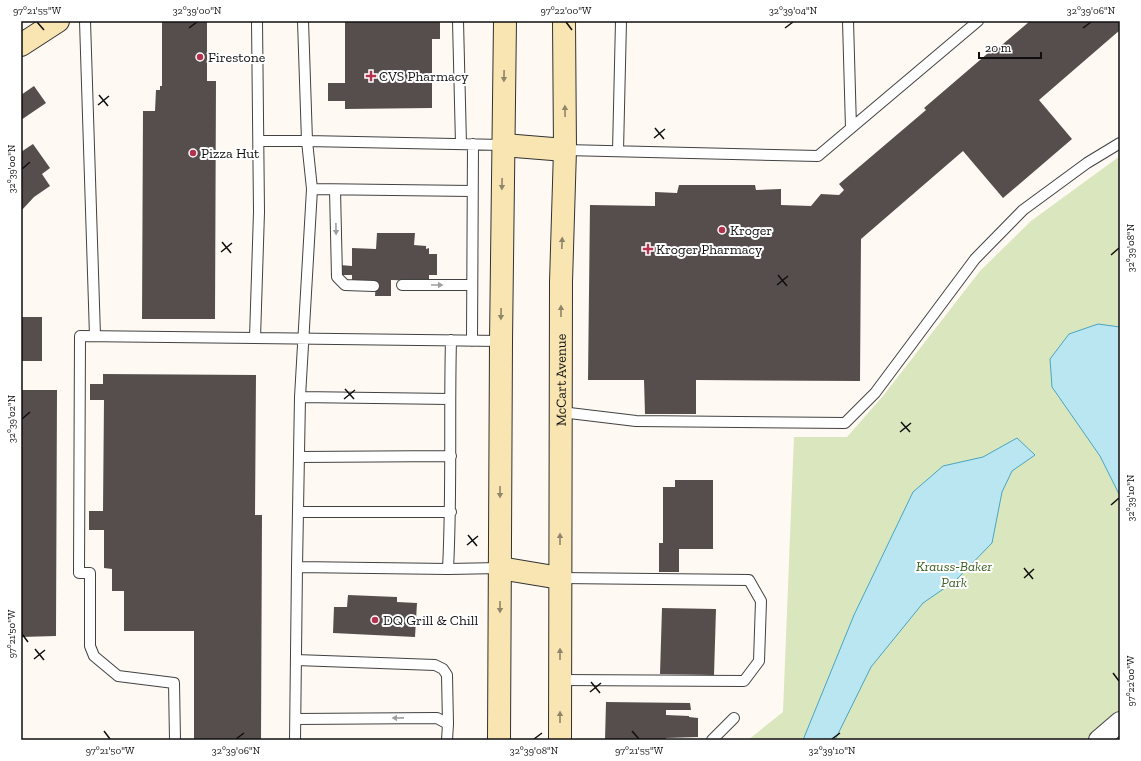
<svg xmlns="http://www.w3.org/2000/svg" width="1141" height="761" viewBox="0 0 1141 761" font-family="'Zilla Slab',serif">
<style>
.green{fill:#d9e6be}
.water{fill:#bae6f1;stroke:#48a5c2}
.building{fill:#564e4c}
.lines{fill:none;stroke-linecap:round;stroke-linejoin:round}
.lane-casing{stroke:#424242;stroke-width:12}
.street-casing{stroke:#424242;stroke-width:22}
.secondary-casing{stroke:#313131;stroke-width:24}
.lane{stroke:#fff;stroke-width:10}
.street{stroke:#fff;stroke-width:20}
.secondary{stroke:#f8e5b2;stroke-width:22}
.oneway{fill:#8f8569}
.oneway2{fill:#9f9f9f}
.ticks{fill:none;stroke:#0f0f0f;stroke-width:1.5}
.poi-dot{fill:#b3324e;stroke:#fff;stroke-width:1.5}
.labels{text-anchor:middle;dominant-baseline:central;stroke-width:4;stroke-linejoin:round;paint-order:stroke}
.poi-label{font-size:14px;fill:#0f0f0f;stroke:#fff;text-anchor:start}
.street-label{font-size:14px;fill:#0f0f0f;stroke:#fff}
.park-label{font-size:14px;font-style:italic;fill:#3b6124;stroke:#fff}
.neatline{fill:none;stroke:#0f0f0f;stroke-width:1.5}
.ticks-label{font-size:10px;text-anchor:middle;fill:#0f0f0f}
</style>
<rect width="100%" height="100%" fill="#fef9f2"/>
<path class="green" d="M1120,156V710L1085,740H748L783,712L794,437H847L883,396L980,271L1031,221Z"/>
<path class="water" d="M1098,324L1120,327V496L1100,456L1052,387L1050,359L1069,334Z
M1017,438L1035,455L1012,471L1002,492L992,543L955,581L923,603L871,667L835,740H803L854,615L913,492L943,466L983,457Z"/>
<path class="building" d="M162,21H207V81H216L215,319H142L143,111H155L156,90H160V86H162Z
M345,21H440V39H432V108L345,109V101H328V83H345Z
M1030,21H1120V30L1039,100L1072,139L1003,198L963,151L861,239L860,381L696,380V414H645L644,380H588L590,205L655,206V192L677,193L679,185H755L756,190L781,189V205L811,206L821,194L839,195L844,190L839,184L926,110L924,108L994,48L996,50Z
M34,86L46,103L21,120V95Z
M33,144L50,168L42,174L50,186L34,197L21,211V152Z
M377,233H415L414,245L426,246V249L429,248V254H437V275H429V281L391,280V296H375L376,281L352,280V275H340V265L352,266V248L376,249Z
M21,317H42V361H21Z
M103,374L256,375L255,515H262L261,740H194V631H124V591H112V569L104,568V530H89V511H103L104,400H90V384H103Z
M21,390H57L56,636L21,637Z
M675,480H713V549H679V572H659V543H663V487H675Z
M348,595L397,597V602L417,603L415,637L333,633L334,607H347Z
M662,608L716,609L714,675L660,674Z
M606,702L690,703L691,710H666V715L689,716V717L698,718V737L666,738V740H605Z"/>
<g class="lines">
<g class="lane-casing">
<path id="lane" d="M85,21L95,336
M458,21L461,144
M848,21L851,128
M259,141H307L303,21
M565,150L818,156L978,21
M618,151L621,21
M312,189L472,191
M335,190L337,277L345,285L374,286
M402,285H472
M255,338L259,212L257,21
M472,341L473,144
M300,397L450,399
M561,412L636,421L845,423L875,393L975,259L1023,210L1087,163L1120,143
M300,457L451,456
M298,512H451
M500,568L448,569L297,567L300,397L312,189L307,141L503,145
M448,569C452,493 449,416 451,340
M296,660L435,665L443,669L447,675L448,724
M560,680L744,681L759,661L761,601L749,580L560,578
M296,719L437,718L448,724L447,740
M175,740L174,683L118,676L94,656L90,646V573H79L80,336L501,341
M295,740L297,567
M712,740L734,718"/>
</g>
<g class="street-casing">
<path id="street" d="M1099,740L1120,722"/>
</g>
<g class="secondary-casing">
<g id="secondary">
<path d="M21,45L58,21"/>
<path d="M503,145L565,150"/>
<path d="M500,568L560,578"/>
<path d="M499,740L501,341L505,21"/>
<path id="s1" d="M560,740L561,282L565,150L564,21"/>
</g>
</g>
<use href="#lane" class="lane"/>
<use href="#street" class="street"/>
<use href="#secondary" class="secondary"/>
</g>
<defs><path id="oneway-solid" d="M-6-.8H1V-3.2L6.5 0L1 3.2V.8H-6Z"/></defs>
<g class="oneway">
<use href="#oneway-solid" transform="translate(504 76) rotate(91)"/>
<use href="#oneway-solid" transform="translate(565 111) rotate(-91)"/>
<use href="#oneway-solid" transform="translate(502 184) rotate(91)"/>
<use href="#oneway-solid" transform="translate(562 243) rotate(-88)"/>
<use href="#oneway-solid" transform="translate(561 311) rotate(-90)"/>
<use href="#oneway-solid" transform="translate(501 314) rotate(91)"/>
<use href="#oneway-solid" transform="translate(500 492) rotate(90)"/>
<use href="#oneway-solid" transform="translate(560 539) rotate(-90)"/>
<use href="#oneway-solid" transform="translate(500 607) rotate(90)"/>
<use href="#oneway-solid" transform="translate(560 654) rotate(-90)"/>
<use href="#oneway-solid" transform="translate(560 717) rotate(-90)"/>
</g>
<g class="oneway2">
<use href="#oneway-solid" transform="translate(336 229) rotate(89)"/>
<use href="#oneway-solid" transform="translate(437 285)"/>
<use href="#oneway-solid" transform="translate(398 718) rotate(179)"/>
</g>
<path class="ticks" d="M37,22L44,30M566,22L572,30M189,28L197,22M785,28L793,22M1083,28L1091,22M99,95L108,106M98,105L109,96M655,128L664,139M654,138L665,129M22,169L30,162M222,242L231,253M221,252L232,243M1111,255L1119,248M778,275L787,286M777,285L788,276M345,389L354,399M344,399L355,390M22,419L30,412M901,422L910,432M900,432L911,423M1111,505L1119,498M468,535L477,546M467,545L478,536M1024,568L1033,579M1024,578L1034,569M22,634L28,642M35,649L44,660M34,659L45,650M1113,673L1119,681M591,682L600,693M590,692L601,683M104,731L110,739M632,731L639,739M236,739L244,733M534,739L542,733M832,739L840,733"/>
<g class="poi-dot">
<circle cx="200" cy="57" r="4"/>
<path d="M369 70h4v4h4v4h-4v4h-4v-4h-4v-4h4z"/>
<circle cx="193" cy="153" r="4"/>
<circle cx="722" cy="230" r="4"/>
<path d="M646 243h4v4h4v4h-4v4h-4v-4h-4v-4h4z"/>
<circle cx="375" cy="620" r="4"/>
</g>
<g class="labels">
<g class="poi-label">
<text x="208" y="57">Firestone</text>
<text x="379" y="76">CVS Pharmacy</text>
<text x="201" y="153">Pizza Hut</text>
<text x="730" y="230">Kroger</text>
<text x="656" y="249">Kroger Pharmacy</text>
<text x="383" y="620">DQ Grill &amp; Chill</text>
</g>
<g class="street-label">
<text stroke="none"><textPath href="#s1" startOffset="360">McCart Avenue</textPath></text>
</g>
<g class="park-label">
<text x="954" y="566">Krauss-Baker<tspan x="954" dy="16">Park</tspan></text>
</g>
</g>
<rect width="1141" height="761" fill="none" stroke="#ffffff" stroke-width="44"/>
<path d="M979 52v6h62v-6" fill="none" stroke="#0f0f0f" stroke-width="2"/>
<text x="985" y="52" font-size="12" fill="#0f0f0f" stroke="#ffffff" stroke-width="3" paint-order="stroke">20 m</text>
<rect x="22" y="22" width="1097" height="717" class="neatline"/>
<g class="ticks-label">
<text x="37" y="14">97°21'55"W</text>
<text x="197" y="14">32°39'00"N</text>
<text x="566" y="14">97°22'00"W</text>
<text x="793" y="14">32°39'04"N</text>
<text x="1091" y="14">32°39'06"N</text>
<text transform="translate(11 169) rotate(-90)" y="4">32°39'00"N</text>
<text transform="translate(1130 248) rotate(-90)" y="4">32°39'08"N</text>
<text transform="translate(11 419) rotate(-90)" y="4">32°39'02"N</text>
<text transform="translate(1130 498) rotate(-90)" y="4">32°39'10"N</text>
<text transform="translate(11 634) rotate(-90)" y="4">97°21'50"W</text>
<text transform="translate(1130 681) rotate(-90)" y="4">97°22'00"W</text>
<text x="110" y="754">97°21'50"W</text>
<text x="236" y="754">32°39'06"N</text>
<text x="534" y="754">32°39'08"N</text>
<text x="639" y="754">97°21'55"W</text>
<text x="832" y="754">32°39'10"N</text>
</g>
</svg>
